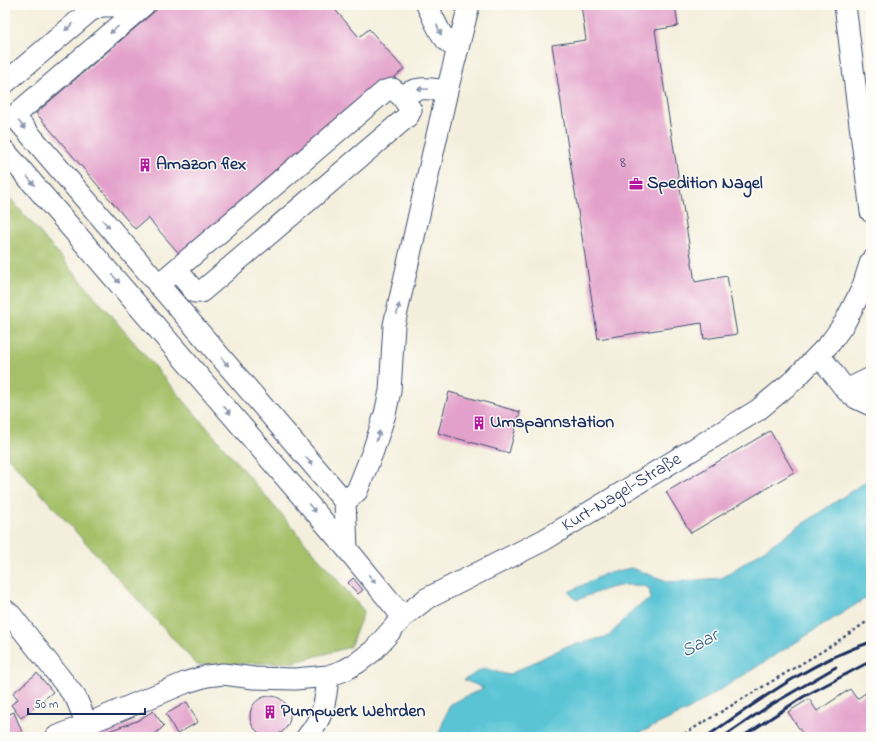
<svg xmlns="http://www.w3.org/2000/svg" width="876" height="742" viewBox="0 0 876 742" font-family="'Indie Flower',sans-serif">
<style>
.green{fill:#a4c067;stroke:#607862}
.water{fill:#5ac4d5;stroke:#3a7a9a}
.building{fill:#e3a0ca}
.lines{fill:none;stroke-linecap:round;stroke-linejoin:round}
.minor-casing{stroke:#3c4c71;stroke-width:23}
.path{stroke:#3c4c71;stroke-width:2.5;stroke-dasharray:3 3;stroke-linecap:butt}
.minor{stroke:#fff;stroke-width:21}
.rail{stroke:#1b2f5e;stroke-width:3}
.oneway{fill:#8d97ae}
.labels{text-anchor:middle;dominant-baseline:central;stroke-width:3;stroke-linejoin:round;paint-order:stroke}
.number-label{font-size:16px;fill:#4d4b79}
.poi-label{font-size:18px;font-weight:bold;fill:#1b2f5e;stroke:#fdfcf7;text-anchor:start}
.street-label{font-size:18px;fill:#1b2f5e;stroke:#fdfcf7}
.water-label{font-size:19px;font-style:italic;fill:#2e5c82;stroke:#fdfcf7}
</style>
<rect width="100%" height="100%" fill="#fdfcf7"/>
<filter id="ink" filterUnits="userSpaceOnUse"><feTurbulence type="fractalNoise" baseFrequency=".025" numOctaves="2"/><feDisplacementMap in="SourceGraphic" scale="8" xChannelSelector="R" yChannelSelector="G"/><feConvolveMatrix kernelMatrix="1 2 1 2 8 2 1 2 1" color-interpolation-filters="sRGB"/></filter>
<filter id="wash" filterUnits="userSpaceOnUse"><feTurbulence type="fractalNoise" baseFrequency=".012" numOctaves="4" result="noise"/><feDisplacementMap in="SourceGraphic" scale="16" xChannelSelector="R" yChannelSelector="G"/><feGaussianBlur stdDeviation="0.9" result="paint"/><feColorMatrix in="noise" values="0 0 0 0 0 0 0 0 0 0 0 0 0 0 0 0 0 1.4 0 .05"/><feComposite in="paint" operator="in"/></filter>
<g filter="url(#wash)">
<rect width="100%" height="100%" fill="#f4efdc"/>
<path class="green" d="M5,192L364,611L350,647L295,662L197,665L5,454Z"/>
<path class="water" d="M871,478V595L688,710L631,737H436L438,736L450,704L484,688L464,680L484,668L508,675L565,647L609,636L635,608L651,599L649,588C623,579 600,592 576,600L569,592L605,574L631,568L670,582L722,578Z"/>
<g id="blocks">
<path class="building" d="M162,5H331L359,37L369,29L404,69L183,258L148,218L135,229L36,113Z
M581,5H675L678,26L655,30L695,282L727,276L737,334L704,339L702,323L598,339L552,45L586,40Z
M449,392L520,412L509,453L438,433Z
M770,431L794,472L691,533L666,492Z
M353,578L363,590L358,594L348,583Z
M37,673L53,692L21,718L11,705L18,699L13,693Z
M850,689L857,699L871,689V737H796L802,733L788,712L809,699L817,711Z
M250 716a20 20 0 1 1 40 0a20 20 0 1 1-40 0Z
M187,702L198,722L177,734L166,714Z
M153,711L164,726L154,735L155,737H101L100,734L137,721Z
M14,712L22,732L5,737V716Z"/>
</g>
</g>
<g filter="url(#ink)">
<use href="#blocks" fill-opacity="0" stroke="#3c4c71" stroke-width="1"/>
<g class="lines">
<g class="minor-casing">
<path id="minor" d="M144,5L14,116L345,502L357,491L373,451L385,414L390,391L394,325L447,91L469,5
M427,5C436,22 440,40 458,49
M845,5L871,212
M5,83L90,11L101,6H143
M402,97C416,85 430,89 447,91
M5,151L347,549L403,617
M158,285L385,91L393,89L402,97L411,110L408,116L201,292H195L177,270
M819,355L846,390L871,378
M846,390L856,398L871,405
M345,502L347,549
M5,610L11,615L76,698L87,724
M56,737L187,682L207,676L223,674L254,678L295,679L328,676L345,670L357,663L373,651L403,617L426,599L544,540L758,410L794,380L831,342L845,322L862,289L871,261
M307,737C323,718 326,701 328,676"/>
</g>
<path class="path" d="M679,737L826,649L871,619"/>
<use href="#minor" class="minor"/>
<path class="rail" d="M706,737C758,701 810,662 871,642
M723,737L769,706L836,667
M742,737L803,697L871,661"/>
</g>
<defs><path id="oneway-solid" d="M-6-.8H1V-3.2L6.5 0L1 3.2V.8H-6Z"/></defs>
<g class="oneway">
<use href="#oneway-solid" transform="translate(69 27) rotate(139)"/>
<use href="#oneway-solid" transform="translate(114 30) rotate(139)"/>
<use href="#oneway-solid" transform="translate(439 30) rotate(66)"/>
<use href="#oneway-solid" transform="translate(423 89) rotate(-177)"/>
<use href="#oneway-solid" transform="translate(22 125) rotate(50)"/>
<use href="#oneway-solid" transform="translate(31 181) rotate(49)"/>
<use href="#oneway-solid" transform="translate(106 224) rotate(49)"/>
<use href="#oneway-solid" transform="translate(116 279) rotate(49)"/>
<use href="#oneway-solid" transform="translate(398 309) rotate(-77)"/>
<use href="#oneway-solid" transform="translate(225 362) rotate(49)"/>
<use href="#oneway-solid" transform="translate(227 410) rotate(49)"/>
<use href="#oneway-solid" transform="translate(378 436) rotate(-73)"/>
<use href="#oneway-solid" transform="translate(309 461) rotate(50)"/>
<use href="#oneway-solid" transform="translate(312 508) rotate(49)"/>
<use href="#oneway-solid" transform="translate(372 579) rotate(51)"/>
</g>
</g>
<defs>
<g id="building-bare" transform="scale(1.08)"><path d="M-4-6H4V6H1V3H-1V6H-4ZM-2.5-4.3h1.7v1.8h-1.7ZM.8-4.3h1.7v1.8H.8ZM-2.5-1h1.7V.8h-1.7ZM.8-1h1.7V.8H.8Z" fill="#b5179e" stroke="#fdfcf7" stroke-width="2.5" paint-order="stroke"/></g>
<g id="office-bare" transform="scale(1.08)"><path d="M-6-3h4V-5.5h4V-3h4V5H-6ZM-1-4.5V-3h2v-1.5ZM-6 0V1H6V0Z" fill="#b5179e" stroke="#fdfcf7" stroke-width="2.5" paint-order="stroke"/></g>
</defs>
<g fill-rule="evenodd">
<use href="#building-bare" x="145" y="165"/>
<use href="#office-bare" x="636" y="184"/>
<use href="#building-bare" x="479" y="423"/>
<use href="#building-bare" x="270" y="712"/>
</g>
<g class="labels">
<g class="number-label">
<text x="623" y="163">8</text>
</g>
<g class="poi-label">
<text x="156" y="165">Amazon flex</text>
<text x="647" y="184">Spedition Nagel</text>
<text x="490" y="423">Umspannstation</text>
<text x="281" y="712">Pumpwerk Wehrden</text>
</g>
<g class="street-label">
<text transform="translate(622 493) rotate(-31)">Kurt-Nagel-Straße</text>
</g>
<g class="water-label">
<text transform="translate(700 644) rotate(-29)">Saar</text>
</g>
</g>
<rect width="876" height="742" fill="none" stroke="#fdfcf7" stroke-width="20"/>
<path d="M28 708v6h117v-6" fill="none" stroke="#1b2f5e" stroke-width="2"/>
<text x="34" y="708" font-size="12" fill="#1b2f5e" stroke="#fdfcf7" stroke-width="3" paint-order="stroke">50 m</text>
</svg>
